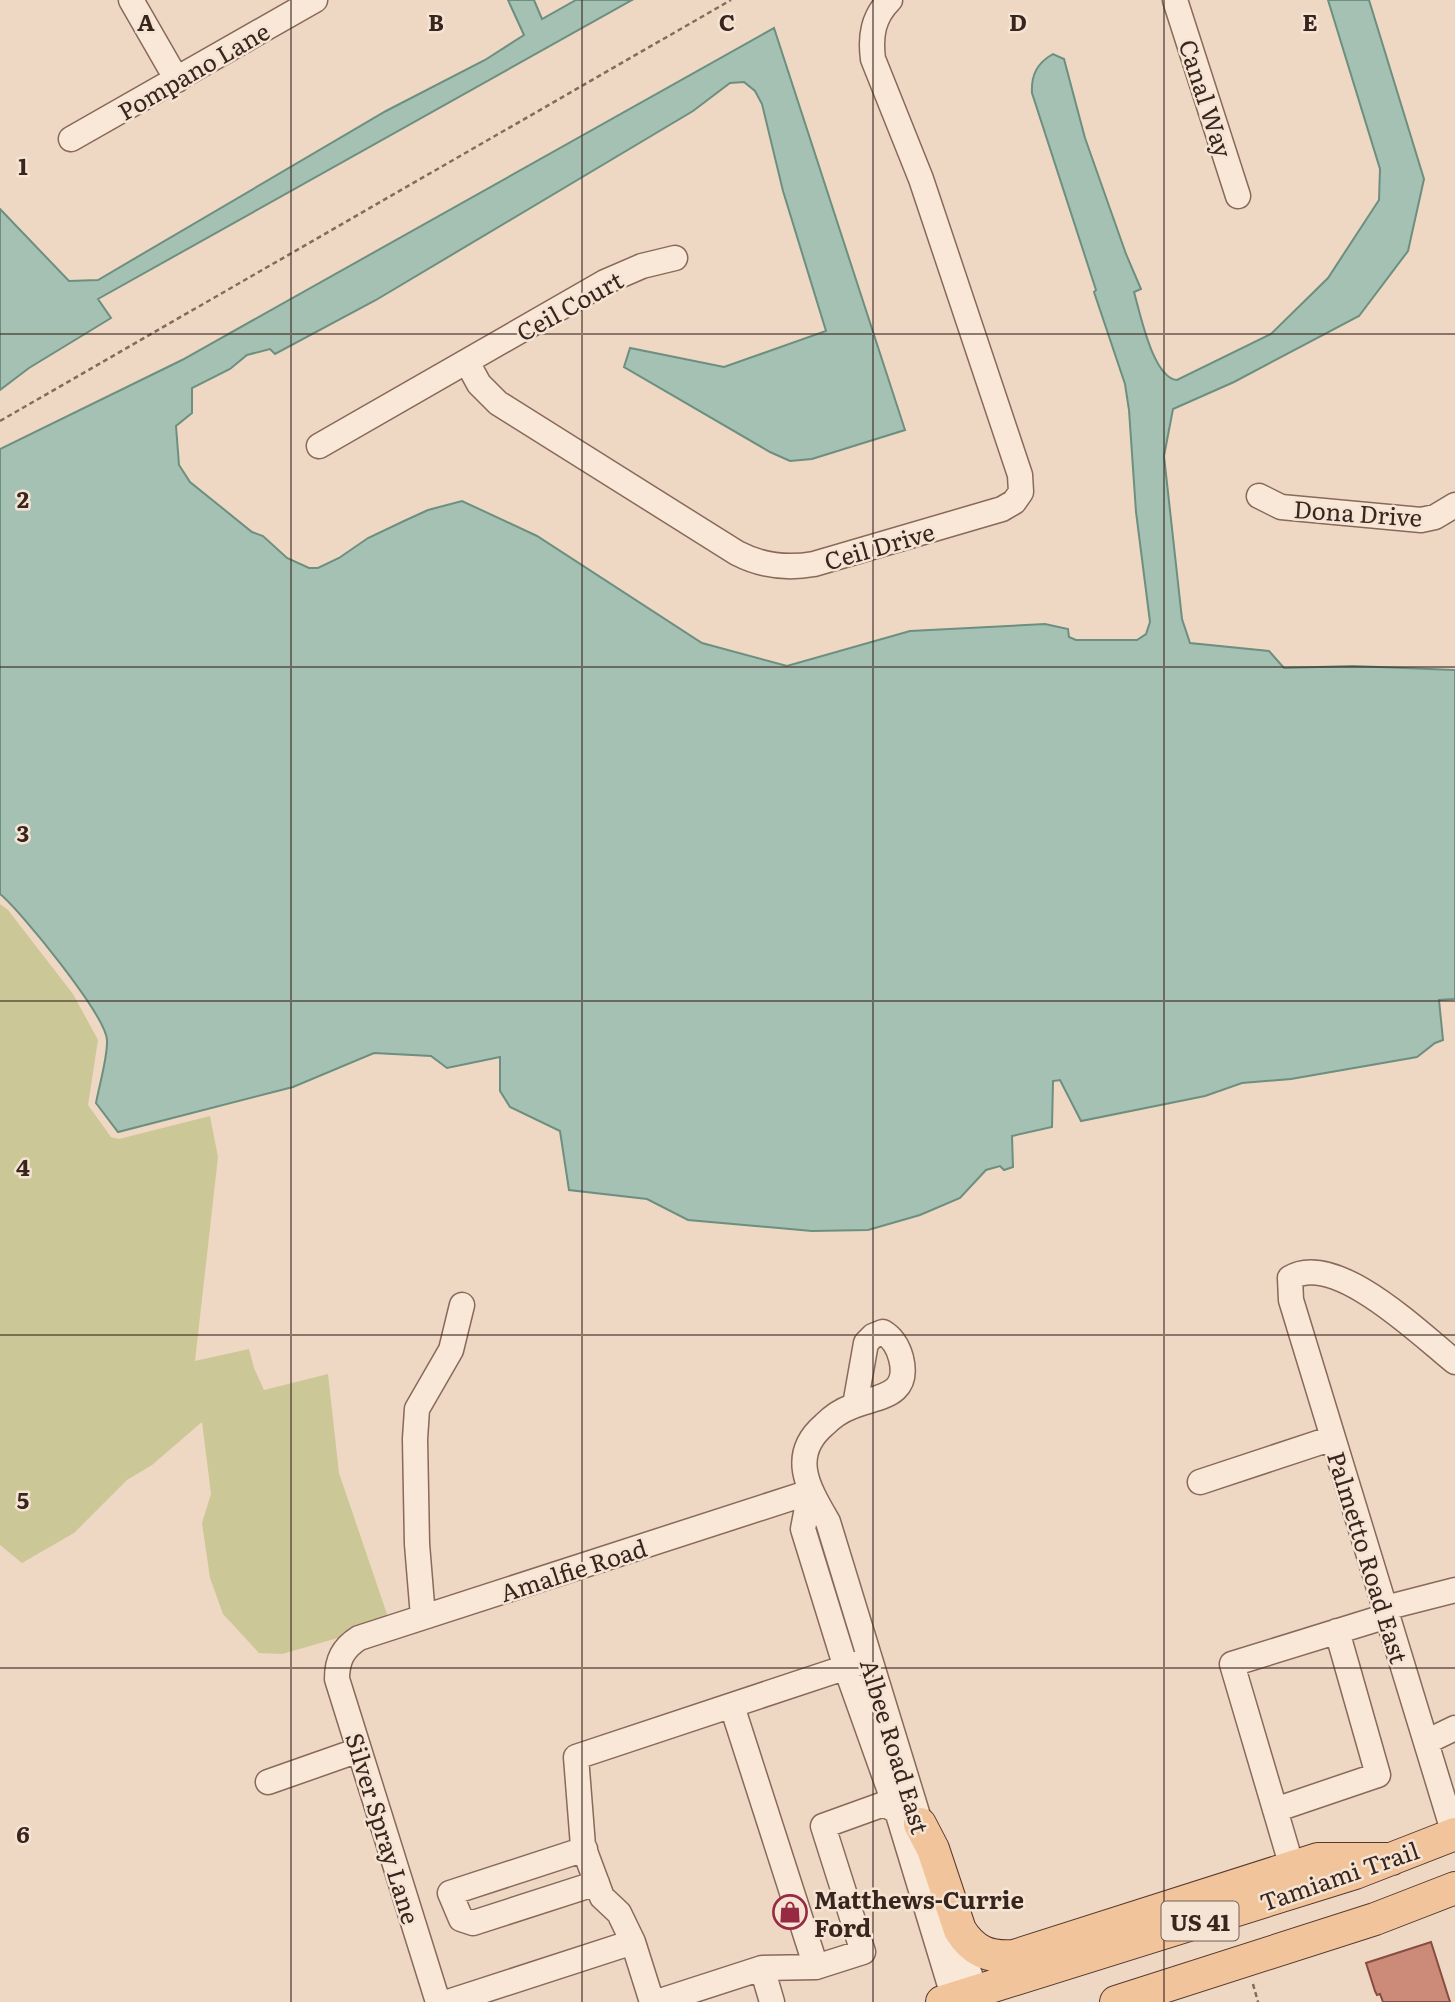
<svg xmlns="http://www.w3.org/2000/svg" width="1455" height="2002" viewBox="0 0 1455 2002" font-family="Literata,serif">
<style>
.green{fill:#ccc797}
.water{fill:#a5c1b3;stroke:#6c8f7f;stroke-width:2}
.building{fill:#cc8a79;stroke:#874d40;stroke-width:2}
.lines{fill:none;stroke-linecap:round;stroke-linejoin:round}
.minor-casing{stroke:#88695a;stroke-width:27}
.major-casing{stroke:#56382e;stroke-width:34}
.path{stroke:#88695a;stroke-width:2.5;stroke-dasharray:5 3.5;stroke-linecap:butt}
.minor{stroke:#f9e7d7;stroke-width:24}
.major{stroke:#f1c49b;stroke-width:32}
.grid{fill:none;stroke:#38251e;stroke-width:2;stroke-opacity:0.55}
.labels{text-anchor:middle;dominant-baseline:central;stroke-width:5;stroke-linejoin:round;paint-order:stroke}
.shield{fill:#f5e4d3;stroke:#715e54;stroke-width:2}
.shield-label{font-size:23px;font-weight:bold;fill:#38251e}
.street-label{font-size:24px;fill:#38251e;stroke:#f5e4d3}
.poi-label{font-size:24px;font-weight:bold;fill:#38251e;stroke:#f5e4d3;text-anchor:start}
.grid-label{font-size:23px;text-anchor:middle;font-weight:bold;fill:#38251e;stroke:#f5e4d3;stroke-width:5;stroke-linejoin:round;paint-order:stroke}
</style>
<rect width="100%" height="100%" fill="#eed8c3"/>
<path class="green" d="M0,904L8,910L73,994L98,1040L88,1105L111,1137L119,1139L210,1116L218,1157L195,1361L249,1349L254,1368L264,1390L328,1374L339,1473L390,1623L282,1654L259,1653L223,1614L210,1578L202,1523L211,1494L202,1422L152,1465L127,1480L74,1533L22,1563L0,1545Z"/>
<path class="water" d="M508,0H534L542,19L576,0H632L98,299L111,318L29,368L0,390V209L69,281L98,280L386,111L485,60L524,35Z
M1328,0H1369L1424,179L1408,251L1359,316L1234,382L1173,409L1164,456L1182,619L1190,643L1269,651L1284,668L1353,666L1455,670V999L1439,1000L1443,1040L1435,1043L1417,1057L1291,1079L1242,1083L1205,1096L1081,1121L1060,1080L1053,1081L1052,1127L1012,1136L1013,1167L1004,1170L1000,1166L986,1170L960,1198L920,1215L868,1230L812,1231L688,1220L647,1199L569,1190L560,1131L510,1107L500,1091V1057L447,1068L431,1056L374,1053L293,1087L118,1132L96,1103C99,1086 108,1056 107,1040C106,1016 21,911 0,894V449L182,360L774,28L905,430L812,459L790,461L770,452L624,367L630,348L724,367L826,331L783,191L762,104L755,91L744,82L730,83L693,111L376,300L275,354L270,349L247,355L230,369L192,388V413L176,426L179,465L190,482L252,532L263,536L287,558L309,568H318L339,558L368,538L404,521L428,510L462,501L537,536L702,643L787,666L910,631L1045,624L1068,629L1069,637L1076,640H1137L1146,634L1150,622L1136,512L1129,410L1125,384L1094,292L1096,290L1032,93C1031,75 1037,63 1053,54L1064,59L1085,138L1126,254L1141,289L1134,292C1140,313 1153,378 1177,380L1271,334L1328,278L1379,200L1380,169Z"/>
<path class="building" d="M1431,1942L1450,2002H1383L1380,1994L1377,1995L1375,1991L1366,1963Z"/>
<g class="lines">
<g class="minor-casing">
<path id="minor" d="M131,0L177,80
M1175,0L1238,196
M71,139L315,0
M467,362L479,384L498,403L737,553C762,566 786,569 814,564L1002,509L1014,502L1021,492L1020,475L921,179L873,59C870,36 873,17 890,0
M319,446L605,282L642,266L675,258
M1259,496L1281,507L1421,520L1435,517L1455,505
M855,1405L866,1343L873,1336L883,1332C893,1338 898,1347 901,1358C911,1398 876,1396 851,1407C840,1411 832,1417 824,1425C788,1456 809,1489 828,1522L926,1842
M1200,1482L1333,1438
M810,1492L803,1529L846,1668L897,1811L955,2002
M1385,1608L1455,1590
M423,1617L417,1544L415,1439L417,1409L451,1350L462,1305
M732,1706L816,1967
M1426,1742L1455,1728
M268,1782L359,1750
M1275,1810L1378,1775L1337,1631
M1454,1834L1291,1300L1290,1278C1335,1250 1420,1334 1455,1362
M585,1849L450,1893L461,1919L473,1923L597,1883
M1292,1867L1232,1664L1387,1616
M955,1930L979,2002
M633,1942L619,1913L602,1897L583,1846L576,1757L862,1662
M762,1968L772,2002
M438,2002L337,1679C337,1660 343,1648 359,1638L810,1492
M448,2002L633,1942L652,2002
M657,2002L762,1968L816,1967L863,1952L823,1826L884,1804L907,1817"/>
</g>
<g class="major-casing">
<path id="major" d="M920,1824L933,1849L960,1930C973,1951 989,1958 1014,1956L1318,1859H1392
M942,2002L1355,1873L1455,1834
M1116,2002L1375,1919L1455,1888"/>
</g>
<path class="path" d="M0,421L731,0
M1253,1984L1258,2002"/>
<use href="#minor" class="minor"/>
<use href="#major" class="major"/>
</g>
<path class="grid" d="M291,0V2002M582,0V2002M873,0V2002M1164,0V2002M0,334H1455M0,667H1455M0,1001H1455M0,1335H1455M0,1668H1455"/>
<defs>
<g id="shop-ring" transform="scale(1.75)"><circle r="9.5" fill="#f5e4d3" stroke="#972a42" stroke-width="1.5"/><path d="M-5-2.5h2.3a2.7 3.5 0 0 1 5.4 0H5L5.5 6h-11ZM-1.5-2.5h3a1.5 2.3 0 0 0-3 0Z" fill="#972a42"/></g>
</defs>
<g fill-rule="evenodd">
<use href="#shop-ring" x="790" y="1912"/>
</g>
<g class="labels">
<rect class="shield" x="1161.5" y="1901.5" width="77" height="39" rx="5"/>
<g class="shield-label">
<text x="1200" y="1921">US 41</text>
</g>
<g class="street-label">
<text transform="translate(193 70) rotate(-30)">Pompano Lane</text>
<text transform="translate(1207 98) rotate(72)">Canal Way</text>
<text transform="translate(569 305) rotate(-29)">Ceil Court</text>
<text transform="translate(1358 512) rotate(4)">Dona Drive</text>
<text transform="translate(879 545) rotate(-16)">Ceil Drive</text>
<text transform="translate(1369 1557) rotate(73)">Palmetto Road East</text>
<text transform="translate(573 1569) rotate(-18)">Amalfie Road</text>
<text transform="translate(896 1746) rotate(73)">Albee Road East</text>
<text transform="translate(384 1828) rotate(73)">Silver Spray Lane</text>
<text transform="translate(1339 1875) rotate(-19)">Tamiami Trail</text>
</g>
<g class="poi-label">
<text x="814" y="1898">Matthews-Currie<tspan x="814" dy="28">Ford</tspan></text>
</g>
</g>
<g class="grid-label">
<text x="146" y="31">A</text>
<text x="436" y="31">B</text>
<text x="727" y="31">C</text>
<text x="1018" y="31">D</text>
<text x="1310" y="31">E</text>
<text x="23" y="175">1</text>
<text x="23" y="508">2</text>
<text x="23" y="842">3</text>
<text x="23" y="1176">4</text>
<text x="23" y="1509">5</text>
<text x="23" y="1843">6</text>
</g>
</svg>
